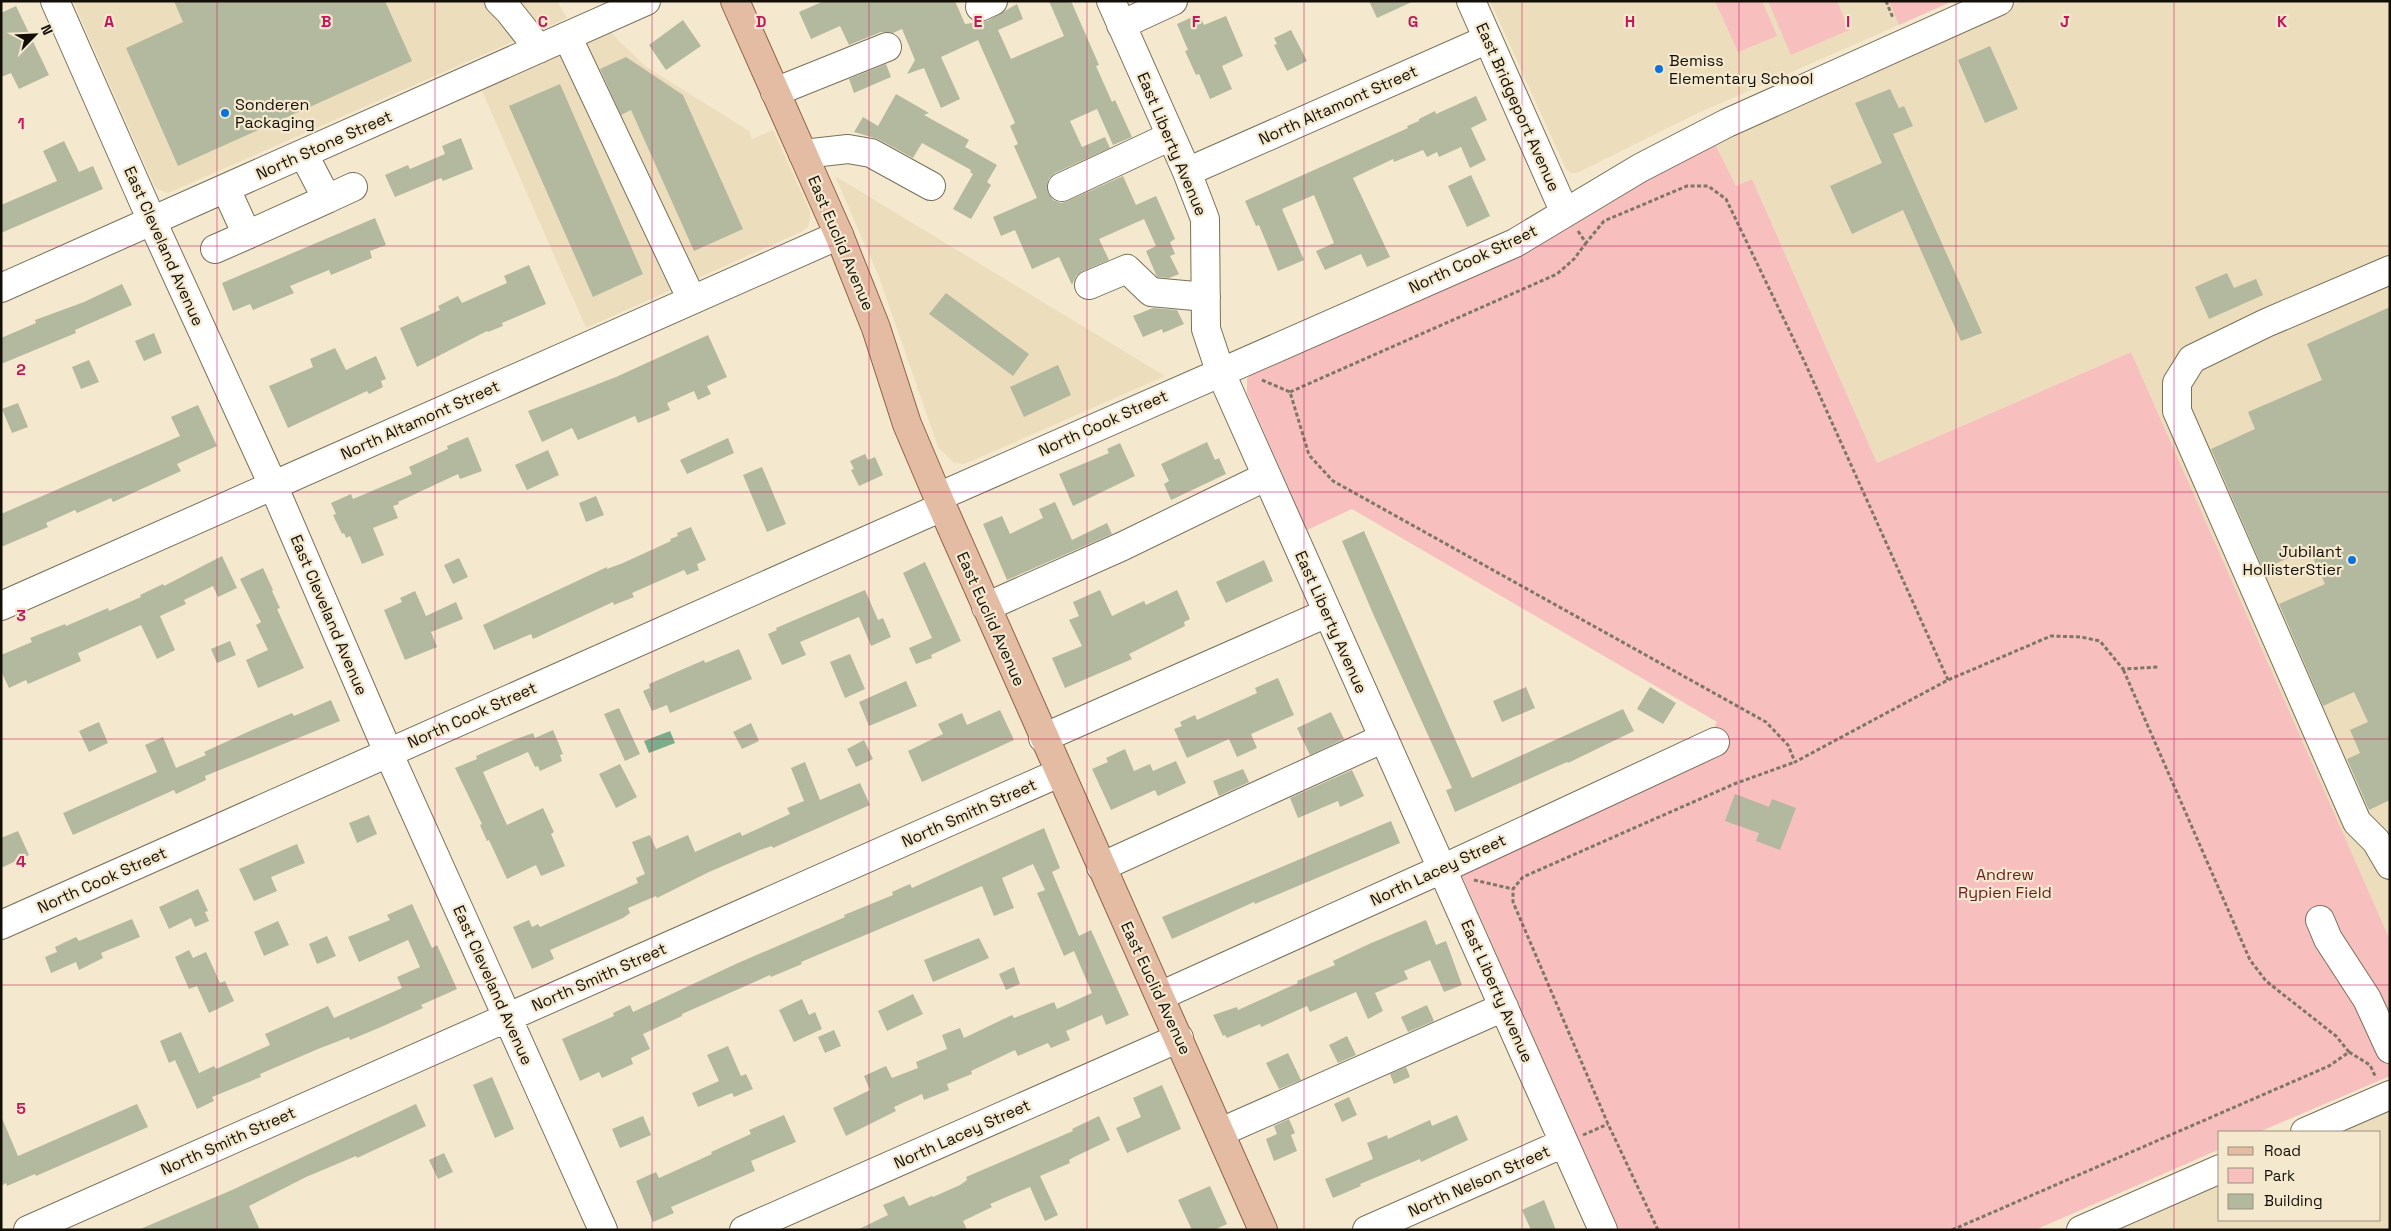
<svg xmlns="http://www.w3.org/2000/svg" width="2391" height="1231" viewBox="0 0 2391 1231" font-family="'Space Grotesk',sans-serif">
<style>
.built{fill:#ecdebc}
.green{fill:#f7bfbe}
.water{fill:#7bad8b}
.building{fill:#b2b99f}
.lines{fill:none;stroke-linecap:round;stroke-linejoin:round}
.minor-casing{stroke:#7a7058;stroke-width:30}
.major-casing{stroke:#8f6344;stroke-width:30}
.path{stroke:#7e7766;stroke-width:3;stroke-dasharray:4 2.5;stroke-linecap:butt}
.minor{stroke:#fff;stroke-width:28}
.major{stroke:#e4bca3;stroke-width:28}
.grid{fill:none;stroke:#c2185b;stroke-width:1;stroke-opacity:0.55}
.poi-dot{fill:#0b73db;stroke:#f4e9ce;stroke-width:2}
.labels{text-anchor:middle;dominant-baseline:central;stroke-width:4.5;stroke-linejoin:round;paint-order:stroke}
.poi-label{font-size:16px;fill:#130f06;stroke:#f4e9ce;text-anchor:start}
.street-label{font-size:16px;fill:#130f06;stroke:#f4e9ce}
.park-label{font-size:16px;fill:#651c22;stroke:#f4e9ce}
.grid-label{font-size:16px;text-anchor:middle;font-weight:bold;fill:#c2185b;stroke:#f4e9ce;stroke-width:4.5;stroke-linejoin:round;paint-order:stroke}
</style>
<rect width="100%" height="100%" fill="#f4e9ce"/>
<path class="built" d="M73,1H557L567,18L168,193L157,189L154,185Z
M1490,1H1889L1899,25L1696,114L1577,173H1571L1566,169Z
M2023,1H2390V940L2131,352L1877,463L1752,179L1736,186L1714,142L1739,127Z
M606,28L645,66L749,131L752,139L773,130L810,211V218L808,227L803,231L586,328L479,84Z
M835,176L1165,376L974,460L963,464L954,463L938,447L879,277Z
M2390,1109V1230H2111L2220,1183V1220H2380V1132H2337Z"/>
<path class="green" d="M1715,1H1762L1777,36L1738,52Z
M1768,1H1837L1849,30L1791,55Z
M1889,1H1953L1899,25Z
M1714,142L1736,186L1752,179L1877,463L2131,352L2390,940V1076L2259,1132H2220V1149L2035,1230H1619L1450,849L1710,736L1717,722L1352,509L1307,530L1247,393V379L1258,367L1563,228Z"/>
<path class="water" d="M670,731L675,743L649,753L644,741Z"/>
<path class="building" d="M174,1H385L412,61L178,166L126,48L183,22Z
M824,1H955L965,24L987,21L1017,4L1023,19L998,30L1011,59L1064,36L1049,1H1071L1099,65L1096,66L1112,102L1115,100L1132,137L1113,145L1097,109L1070,121L1082,147L1105,137L1110,148L1055,173L1049,178L1047,185L1048,193L1053,200L1061,203L1068,201L1123,176L1136,205L1156,196L1175,239L1170,242L1175,254L1170,256L1179,274L1169,278L1157,277L1146,251L1156,246L1144,219L1099,239L1109,260L1083,271L1076,276L1072,285L1059,257L1032,269L1015,230L1001,236L993,217L1037,198L1014,146L1018,144L1010,126L1015,123L978,40L941,57L960,99L941,108L924,68L907,74L915,60L902,29L893,33L881,32L849,45L840,26L811,39L799,12Z
M1369,1H1414L1377,18Z
M16,6L49,75L19,89L11,73L1,77V13Z
M1199,14L1204,25L1226,16L1243,56L1222,66L1232,89L1210,99L1199,74L1196,75L1185,51L1188,50L1177,24Z
M683,20L701,46L666,70L649,45Z
M1291,30L1307,61L1287,71L1274,45L1277,44L1274,38Z
M1990,46L2018,109L1985,123L1958,60Z
M626,57L683,95L743,229L694,251L631,110L621,115L600,69Z
M886,64L891,77L854,93L849,79Z
M560,84L643,274L593,297L509,106Z
M1890,89L1899,108L1904,106L1913,126L1893,134L1982,333L1961,341L1903,210L1852,234L1830,186L1882,163L1855,103Z
M896,94L929,113L924,115L969,140L965,147L997,165L987,182L991,185L971,219L953,209L973,174L970,172L971,170L922,143L913,158L878,139L854,132L863,117L878,126Z
M1476,96L1487,120L1471,128L1486,160L1470,168L1461,147L1439,157L1437,152L1427,157L1423,150L1394,162L1393,159L1353,178L1390,257L1367,267L1361,254L1325,270L1316,251L1334,243L1314,195L1282,209L1304,260L1278,271L1259,225L1256,226L1245,201L1408,128L1407,126L1419,121V119L1435,111L1436,114Z
M461,138L473,169L443,181L441,178L395,197L385,175L408,165L410,169L445,154L442,146Z
M64,141L79,172L93,166L103,189L1,233V205L57,181L43,151Z
M1471,175L1490,216L1467,227L1448,186Z
M375,218L386,245L370,251L372,258L331,275L329,270L290,286L294,293L253,310L250,304L233,311L222,283Z
M529,265L546,304L502,323L503,326L488,332L487,331L417,367L400,328L440,310L438,306L458,296L462,303L507,283L504,276Z
M2227,273L2234,288L2256,279L2263,295L2209,319L2195,287Z
M122,284L132,305L75,330L76,333L1,364V338L36,323L35,320L84,302Z
M946,293L1029,354L1013,376L929,314Z
M2390,307V800L2369,810L2347,759L2360,753L2350,730L2368,722L2354,692L2323,706L2279,604L2325,584L2309,549L2263,569L2211,449L2255,429L2248,412L2322,380L2307,344Z
M1153,308L1177,310L1184,324L1163,333L1162,329L1143,337L1133,316Z
M154,333L162,353L144,361L135,341Z
M708,335L727,377L707,386L711,394L698,400L694,391L667,403L670,410L638,423L635,416L578,440L572,428L542,442L528,411L616,377Z
M335,348L346,370L376,356L386,379L381,381L383,387L369,394L367,391L288,428L269,386L313,367L310,359Z
M89,360L99,382L81,389L72,367Z
M1058,365L1071,395L1024,417L1010,387Z
M18,403L28,427L12,433L2,409Z
M198,405L217,446L177,464L181,471L113,502L111,498L77,513L75,510L46,523L48,527L1,547V514L180,436L171,417Z
M468,437L482,471L460,479L458,474L398,502L399,504L393,506L398,518L373,528L384,555L362,564L350,536L346,538L344,533L342,534L333,515L336,514L331,503L351,494L353,499L412,474L409,467L448,449L447,446Z
M728,438L734,453L687,474L680,460Z
M1207,442L1215,460L1219,458L1226,474L1171,500L1164,484L1169,481L1161,464Z
M1120,443L1135,476L1073,506L1059,474L1109,453L1107,449Z
M548,450L559,475L527,490L515,465Z
M865,454L868,460L875,457L883,475L859,486L851,470L854,469L850,461Z
M762,467L786,524L767,532L743,475Z
M596,496L604,515L586,522L579,503Z
M1055,502L1072,540L1107,523L1112,534L1007,580L983,524L1002,516L1010,534L1043,518L1039,509Z
M691,527L706,560L697,564L699,570L687,575L684,570L632,593L634,597L614,605L613,602L533,639L531,634L494,650L483,625L607,567V569L623,563L671,541L670,539L678,536L677,533Z
M1364,531L1472,778L1623,709L1634,731L1568,763L1567,762L1455,812L1446,790L1452,788L1374,616L1342,541Z
M222,556L237,588L218,597L213,586L184,600L186,604L160,616L175,650L157,659L141,625L78,653L81,661L28,684L26,680L9,688L1,671V655L32,642L30,638L65,624L66,626L108,608L109,611L141,597L140,595L163,584L164,586Z
M459,558L468,577L453,584L444,565Z
M1264,560L1273,581L1226,603L1216,582Z
M925,562L961,641L931,655L932,658L916,664L909,648L932,638L903,573Z
M263,568L273,590L272,591L280,608L277,609L304,668L258,688L246,660L268,650L256,625L261,622L240,579Z
M865,590L878,620L883,618L891,637L871,646L859,617L800,642L806,655L782,665L768,634L777,630L776,628Z
M1100,590L1112,616L1144,601L1146,605L1177,590L1190,619L1184,622L1185,626L1129,654L1132,659L1065,688L1052,658L1082,646L1069,620L1079,616L1073,602Z
M415,591L426,616L456,602L463,619L431,632L437,647L405,660L384,610L402,602L400,598Z
M230,641L236,655L217,663L211,649Z
M739,649L752,679L670,713L667,705L652,711L643,691L650,688L649,684L704,660L705,663Z
M850,654L865,689L845,698L830,662Z
M1278,678L1294,715L1251,734L1257,748L1237,757L1229,739L1187,758L1174,729L1182,726L1180,722L1195,715L1197,720L1257,693L1255,688Z
M906,681L917,706L869,726L859,702Z
M1526,687L1535,708L1502,722L1493,701Z
M1650,687L1676,703L1663,724L1637,709Z
M331,700L340,721L205,776L206,780L176,794L174,790L73,835L63,813L157,772L145,745L163,737L176,768L206,755L204,752L252,730L292,713L294,716Z
M619,708L640,754L625,761L604,714Z
M1000,710L1014,740L922,782L908,751L943,734L938,724L962,713L967,725Z
M1331,712L1344,739L1310,755L1297,728Z
M99,722L108,743L89,752L79,731Z
M751,723L759,741L742,749L733,732Z
M553,730L563,754L560,755L562,761L540,771L538,766L535,767L528,752L483,772L507,825L543,808L554,832L551,834L565,866L541,876L536,865L507,879L489,840L487,841L480,825L482,824L455,768L477,759L476,756L511,741L533,733L535,738Z
M864,740L873,759L856,767L847,749Z
M1125,749L1134,771L1150,764L1153,771L1176,761L1186,783L1158,796L1155,790L1111,810L1092,769L1108,762L1106,758Z
M805,762L820,800L860,783L870,805L773,848L772,846L760,850L709,872L657,898L656,896L628,908L630,913L623,918L550,950L554,959L532,969L513,927L529,920L532,927L538,924L540,927L638,883L636,878L645,874L632,842L650,835L656,849L688,835L695,852L740,832L742,836L790,814L787,808L804,801L791,768Z
M620,764L637,797L616,808L599,774Z
M1243,769L1249,782L1219,796L1213,781Z
M1352,770L1364,796L1340,807L1338,801L1298,818L1290,798Z
M1735,794L1769,807L1772,799L1796,808L1780,850L1756,841L1759,833L1725,821Z
M369,815L377,834L357,843L349,823Z
M1391,821L1400,843L1255,904L1254,902L1172,939L1162,917Z
M1044,828L1060,868L1052,872L1079,936L1091,930L1129,1015L1106,1025L1102,1015L1066,1031L1070,1040L1051,1048L1048,1043L1018,1056L1015,1050L971,1071L972,1074L947,1084L949,1090L924,1100L922,1094L894,1107L896,1111L846,1136L833,1108L870,1090L864,1076L886,1066L892,1078L918,1068L916,1062L947,1049L942,1035L960,1028L964,1038L1012,1015L1014,1018L1054,1002L1057,1009L1092,993L1074,951L1064,956L1037,893L1045,890L1033,864L1002,878L1014,908L994,916L982,886L801,962L802,964L771,977L770,975L682,1014V1016L643,1034L650,1049L631,1058L633,1064L602,1078L599,1072L580,1081L562,1039L614,1016L613,1013L630,1005L633,1012L738,963L845,917L844,915L893,895L892,892L910,884L912,888Z
M18,831L29,855L1,868V838Z
M297,844L305,863L271,877L277,891L254,901L239,869Z
M198,889L208,911L205,912L209,921L195,927L191,918L169,929L159,907Z
M412,904L432,948L437,945L457,989L421,1005L423,1008L381,1027L350,1040L349,1037L318,1049L260,1074L261,1077L212,1097L214,1101L197,1109L175,1060L169,1063L160,1041L181,1032L199,1073L214,1066L216,1069L270,1045L265,1034L328,1006L334,1018L402,988L397,977L420,967L408,940L359,962L348,937L390,920L387,915Z
M132,919L140,937L101,953L103,958L79,970L76,962L51,973L45,957L57,952L55,947L76,937L79,941Z
M1426,920L1436,945L1446,941L1462,985L1444,992L1430,960L1404,971L1408,979L1375,993L1383,1011L1368,1019L1356,992L1310,1012L1307,1006L1261,1027L1260,1024L1227,1038L1225,1035L1223,1036L1213,1015L1237,1007L1238,1010L1298,983L1297,981L1335,965L1333,961L1369,944Z
M278,921L289,945L264,956L254,932Z
M327,936L336,956L317,964L309,944Z
M979,938L989,958L933,982L924,960Z
M189,950L193,958L206,952L220,983L225,981L234,1001L209,1013L197,986L189,989L175,957Z
M1014,967L1020,984L1006,990L999,974Z
M913,994L923,1014L887,1031L878,1011Z
M802,999L809,1015L815,1012L822,1029L794,1042L779,1010Z
M1427,1005L1434,1021L1408,1032L1401,1017Z
M834,1030L841,1046L825,1053L818,1037Z
M1347,1036L1356,1055L1338,1063L1329,1045Z
M728,1046L741,1076L746,1074L753,1089L734,1097L732,1093L698,1107L692,1093L719,1081L707,1055Z
M1288,1053L1301,1080L1279,1089L1266,1063Z
M1406,1067L1410,1077L1394,1084L1390,1074Z
M492,1077L514,1129L495,1138L473,1085Z
M1162,1085L1181,1129L1127,1153L1116,1128L1141,1117L1133,1098Z
M1349,1097L1357,1115L1342,1122L1334,1104Z
M137,1104L148,1127L36,1176L35,1174L7,1186L6,1183L1,1186V1116L18,1156Z
M416,1104L426,1126L357,1158L356,1156L306,1177L249,1206L260,1230H138L232,1190Z
M784,1115L796,1142L751,1161L755,1171L671,1207L674,1213L653,1222L636,1181L656,1172L659,1178L712,1154L711,1152L751,1134L749,1130Z
M1457,1115L1468,1140L1421,1162L1420,1159L1360,1184L1361,1186L1333,1198L1325,1179L1373,1159L1367,1143L1387,1135L1388,1139L1430,1120L1432,1126Z
M643,1116L651,1135L620,1148L612,1129Z
M1099,1116L1110,1140L1074,1157L1069,1160L1070,1163L1040,1176L1058,1215L1045,1221L1030,1187L990,1204L992,1207L963,1221L967,1230H857L888,1215L883,1205L904,1196L909,1206L932,1196L933,1197L960,1185L967,1180L966,1177L1073,1131L1072,1129Z
M1289,1119L1295,1133L1291,1135L1297,1151L1274,1161L1266,1139L1277,1134L1274,1126Z
M444,1153L453,1172L438,1179L429,1160Z
M1210,1186L1227,1224L1214,1230H1192L1178,1200Z
M1544,1200L1556,1230H1531L1522,1210Z"/>
<g class="lines">
<g class="minor-casing">
<path id="minor" d="M55,1L152,221L273,485L388,752L603,1230
M499,1L509,11L539,49
M1111,1L1187,172L1205,219L1206,329L1220,371L1603,1230
M1471,1L1565,213
M980,7L993,1
M1121,25L1173,1
M567,36L692,300
M775,92L887,47
M803,154L848,149L871,153L931,186
M1187,172L1488,39
M1062,187L1171,136
M226,189L247,235L327,199L304,155
M327,199L353,187
M215,249L247,235
M2390,270L2266,323L2192,359L2177,383V411L2357,822L2376,841L2390,865
M1089,285L1127,269L1151,292L1206,297
M1,288L646,1
M938,497L1515,243L1640,168L1727,123L1999,1
M1,606L839,235
M986,607L1123,546L1267,476
M1043,738L1327,613
M1101,867L1384,738
M2320,920L2328,939L2367,999L2390,1049
M1,925L942,507
M1160,996L1442,869L1715,742
M1221,1132L1504,1007
M2305,1132L2390,1095
M28,1230L1059,773
M744,1230L1179,1038
M1367,1230L1564,1143
M2081,1230L2220,1169"/>
</g>
<g class="major-casing">
<path id="major" d="M735,1L839,235L876,328L907,424L938,497L1263,1230"/>
</g>
<path class="path" d="M1886,1L1893,18
M1578,231L1586,243L1604,221L1687,186H1708L1726,199L1806,365L1948,680
M1262,380L1290,392L1309,455L1333,481L1766,722L1788,745L1795,762L1948,680L2051,636L2081,637L2100,641L2123,669L2158,667
M1290,392L1557,274L1574,259L1586,243
M1474,880L1513,889
M2349,1052L2370,1065L2376,1078
M1583,1135L1608,1124
M1658,1230L1608,1124L1513,902V889L1523,877L1734,784L1795,762
M1952,1230L2329,1066L2349,1052L2336,1036L2266,981L2250,960L2123,669"/>
<use href="#minor" class="minor"/>
<use href="#major" class="major"/>
</g>
<path class="grid" d="M217,1V1230M435,1V1230M652,1V1230M869,1V1230M1087,1V1230M1304,1V1230M1522,1V1230M1739,1V1230M1956,1V1230M2174,1V1230M1,246H2390M1,492H2390M1,739H2390M1,985H2390"/>
<g class="poi-dot">
<circle cx="1659" cy="69" r="5"/>
<circle cx="225" cy="113" r="5"/>
<circle cx="2352" cy="560" r="5"/>
</g>
<g class="labels">
<g class="poi-label">
<text x="1669" y="60">Bemiss<tspan x="1669" dy="18">Elementary School</tspan></text>
<text x="235" y="104">Sonderen<tspan x="235" dy="18">Packaging</tspan></text>
<text x="2342" y="551" text-anchor="end">Jubilant<tspan x="2342" dy="18">HollisterStier</tspan></text>
</g>
<g class="street-label">
<text transform="translate(1338 105) rotate(-24)">North Altamont Street</text>
<text transform="translate(1518 107) rotate(66)">East Bridgeport Avenue</text>
<text transform="translate(1172 144) rotate(67)">East Liberty Avenue</text>
<text transform="translate(324 145) rotate(-24)">North Stone Street</text>
<text transform="translate(841 243) rotate(67)">East Euclid Avenue</text>
<text transform="translate(164 246) rotate(66)">East Cleveland Avenue</text>
<text transform="translate(1473 259) rotate(-25)">North Cook Street</text>
<text transform="translate(420 420) rotate(-24)">North Altamont Street</text>
<text transform="translate(1103 423) rotate(-24)">North Cook Street</text>
<text transform="translate(329 615) rotate(67)">East Cleveland Avenue</text>
<text transform="translate(991 619) rotate(66)">East Euclid Avenue</text>
<text transform="translate(1331 622) rotate(66)">East Liberty Avenue</text>
<text transform="translate(472 715) rotate(-24)">North Cook Street</text>
<text transform="translate(969 813) rotate(-24)">North Smith Street</text>
<text transform="translate(1438 870) rotate(-25)">North Lacey Street</text>
<text transform="translate(102 880) rotate(-24)">North Cook Street</text>
<text transform="translate(599 977) rotate(-24)">North Smith Street</text>
<text transform="translate(493 985) rotate(66)">East Cleveland Avenue</text>
<text transform="translate(1156 988) rotate(65)">East Euclid Avenue</text>
<text transform="translate(1497 991) rotate(66)">East Liberty Avenue</text>
<text transform="translate(962 1134) rotate(-24)">North Lacey Street</text>
<text transform="translate(228 1141) rotate(-24)">North Smith Street</text>
<text transform="translate(1479 1181) rotate(-24)">North Nelson Street</text>
</g>
<g class="park-label">
<text x="2005" y="874">Andrew<tspan x="2005" dy="18">Rypien Field</tspan></text>
</g>
</g>
<g class="grid-label">
<text x="109" y="27">A</text>
<text x="326" y="27">B</text>
<text x="543" y="27">C</text>
<text x="761" y="27">D</text>
<text x="978" y="27">E</text>
<text x="1196" y="27">F</text>
<text x="1413" y="27">G</text>
<text x="1630" y="27">H</text>
<text x="1848" y="27">I</text>
<text x="2065" y="27">J</text>
<text x="2282" y="27">K</text>
<text x="21" y="129">1</text>
<text x="21" y="375">2</text>
<text x="21" y="621">3</text>
<text x="21" y="867">4</text>
<text x="21" y="1114">5</text>
</g>
<rect width="2391" height="1231" fill="none" stroke="#130f06" stroke-width="5"/>
<rect x="2218" y="1131" width="162" height="90" fill="#f4e9ce" stroke="#9a927e"/>
<rect x="2228" y="1147" width="25" height="8" fill="#e4bca3" stroke="#9a927e"/>
<text x="2264" y="1156" font-size="15" fill="#130f06">Road</text>
<rect x="2228" y="1168" width="25" height="15" fill="#f7bfbe" stroke="#9a927e"/>
<text x="2264" y="1181" font-size="15" fill="#130f06">Park</text>
<rect x="2228" y="1194" width="25" height="15" fill="#b2b99f" stroke="#9a927e"/>
<text x="2264" y="1206" font-size="15" fill="#130f06">Building</text>
<g transform="translate(35 35) rotate(66)" stroke="#f4e9ce" stroke-width="4" paint-order="stroke">
<path d="M0-4L9 19L0 12L-9 19Z" fill="#130f06"/>
<text y="-8" font-size="14" font-weight="bold" text-anchor="middle" fill="#130f06">N</text>
</g>
</svg>
